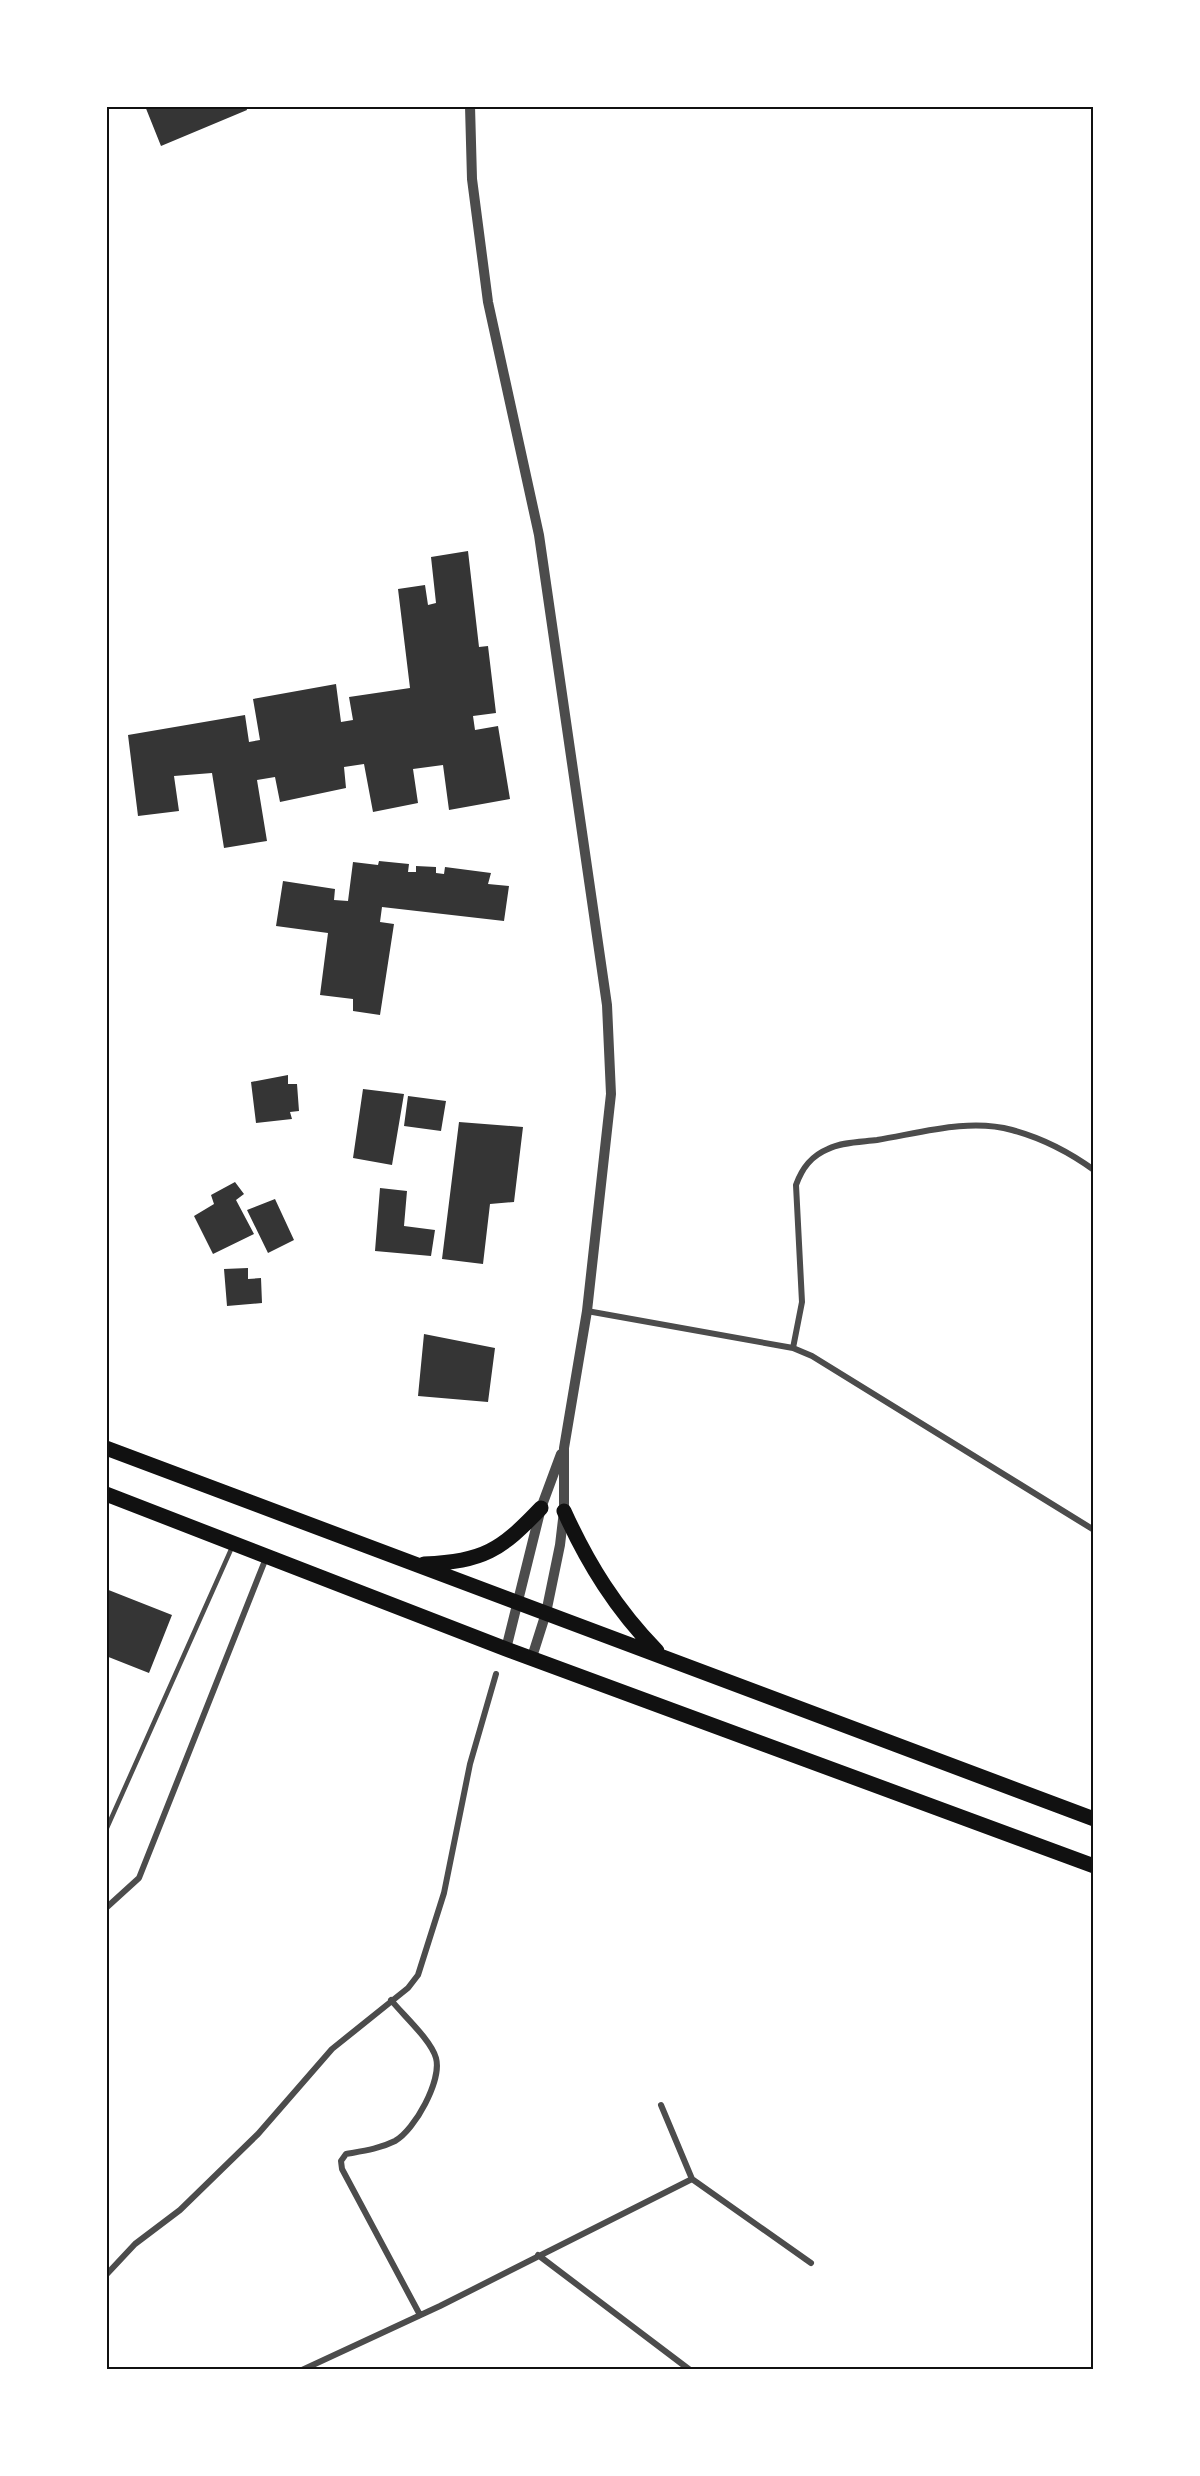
<svg xmlns="http://www.w3.org/2000/svg" width="1200" height="2476" viewBox="0 0 1200 2476" font-family="Merriweather,serif">
<style>
.building{fill:#353535}
.lines{fill:none;stroke-linecap:round;stroke-linejoin:round}
.service{stroke:#4c4c4c;stroke-width:4.5}
.minor{stroke:#4c4c4c;stroke-width:6}
.tertiary{stroke:#4c4c4c;stroke-width:10}
.primary{stroke:#111;stroke-width:15}
.neatline{fill:none;stroke:#111;stroke-width:2}
</style>
<rect width="100%" height="100%" fill="#fff"/>
<path class="building" d="M145,106H246L247,110L161,146Z
M468,551L479,647L488,646L496,713L473,716L475,730L498,726L510,799L449,810L443,765L413,769L418,803L373,812L364,764L344,767L346,788L280,802L275,777L257,780L267,841L224,848L212,773L174,776L179,811L138,816L128,735L245,715L249,742L260,740L253,699L336,684L341,722L353,720L349,697L410,688L398,589L425,585L428,605L436,603L431,557Z
M379,861L409,864L408,872H416V866L436,867V873L444,874L445,867L491,873L488,884L509,886L504,921L382,907L380,922L394,924L380,1015L353,1011V999L320,995L328,933L276,926L283,881L335,889L334,900L348,901L353,862L378,865Z
M288,1075V1084H297L299,1111L290,1112L292,1119L256,1123L251,1082Z
M363,1089L404,1094L392,1165L353,1158Z
M408,1096L446,1101L441,1131L404,1126Z
M459,1122L523,1127L514,1202L490,1204L483,1264L442,1259Z
M235,1182L244,1194L236,1200L254,1234L213,1254L194,1216L214,1204L211,1195Z
M380,1188L407,1191L404,1226L435,1230L431,1256L375,1251Z
M275,1199L294,1240L268,1253L247,1210Z
M248,1268V1279L261,1278L262,1303L227,1306L224,1269Z
M424,1334L495,1348L488,1402L418,1396Z
M106,1589L172,1615L149,1673L106,1656Z"/>
<g class="lines">
<path class="service" d="M106,1830L233,1545"/>
<path class="minor" d="M587,1311L793,1348L812,1356L1094,1530
M793,1348L802,1302L796,1185C802,1168 811,1156 828,1149C842,1142 861,1142 877,1140C920,1133 969,1118 1012,1130C1042,1138 1069,1152 1094,1170
M106,1908L139,1878L266,1558
M391,2000C403,2015 431,2040 436,2058C442,2080 415,2130 395,2141C379,2149 363,2151 346,2154L341,2161L342,2169L420,2315
M661,2105L692,2179L811,2263
M538,2255L690,2370
M106,2275L135,2244L180,2210L258,2134L332,2049L408,1988L418,1975L444,1893L470,1764L496,1674
M302,2370L440,2306L692,2179"/>
<path class="tertiary" d="M470,106L472,179L488,302L539,535L607,1005L611,1094L587,1311L564,1448V1511L560,1545L546,1613L532,1657
M506,1649L541,1508L561,1454"/>
<path class="primary" d="M106,1448L1094,1819
M106,1494L506,1649L1094,1866
M564,1511C588,1564 616,1609 657,1651
M424,1564C484,1561 500,1551 541,1508"/>
</g>
<rect width="1200" height="2476" fill="none" stroke="#ffffff" stroke-width="216"/>
<rect x="108" y="108" width="984" height="2260" class="neatline"/>
</svg>
